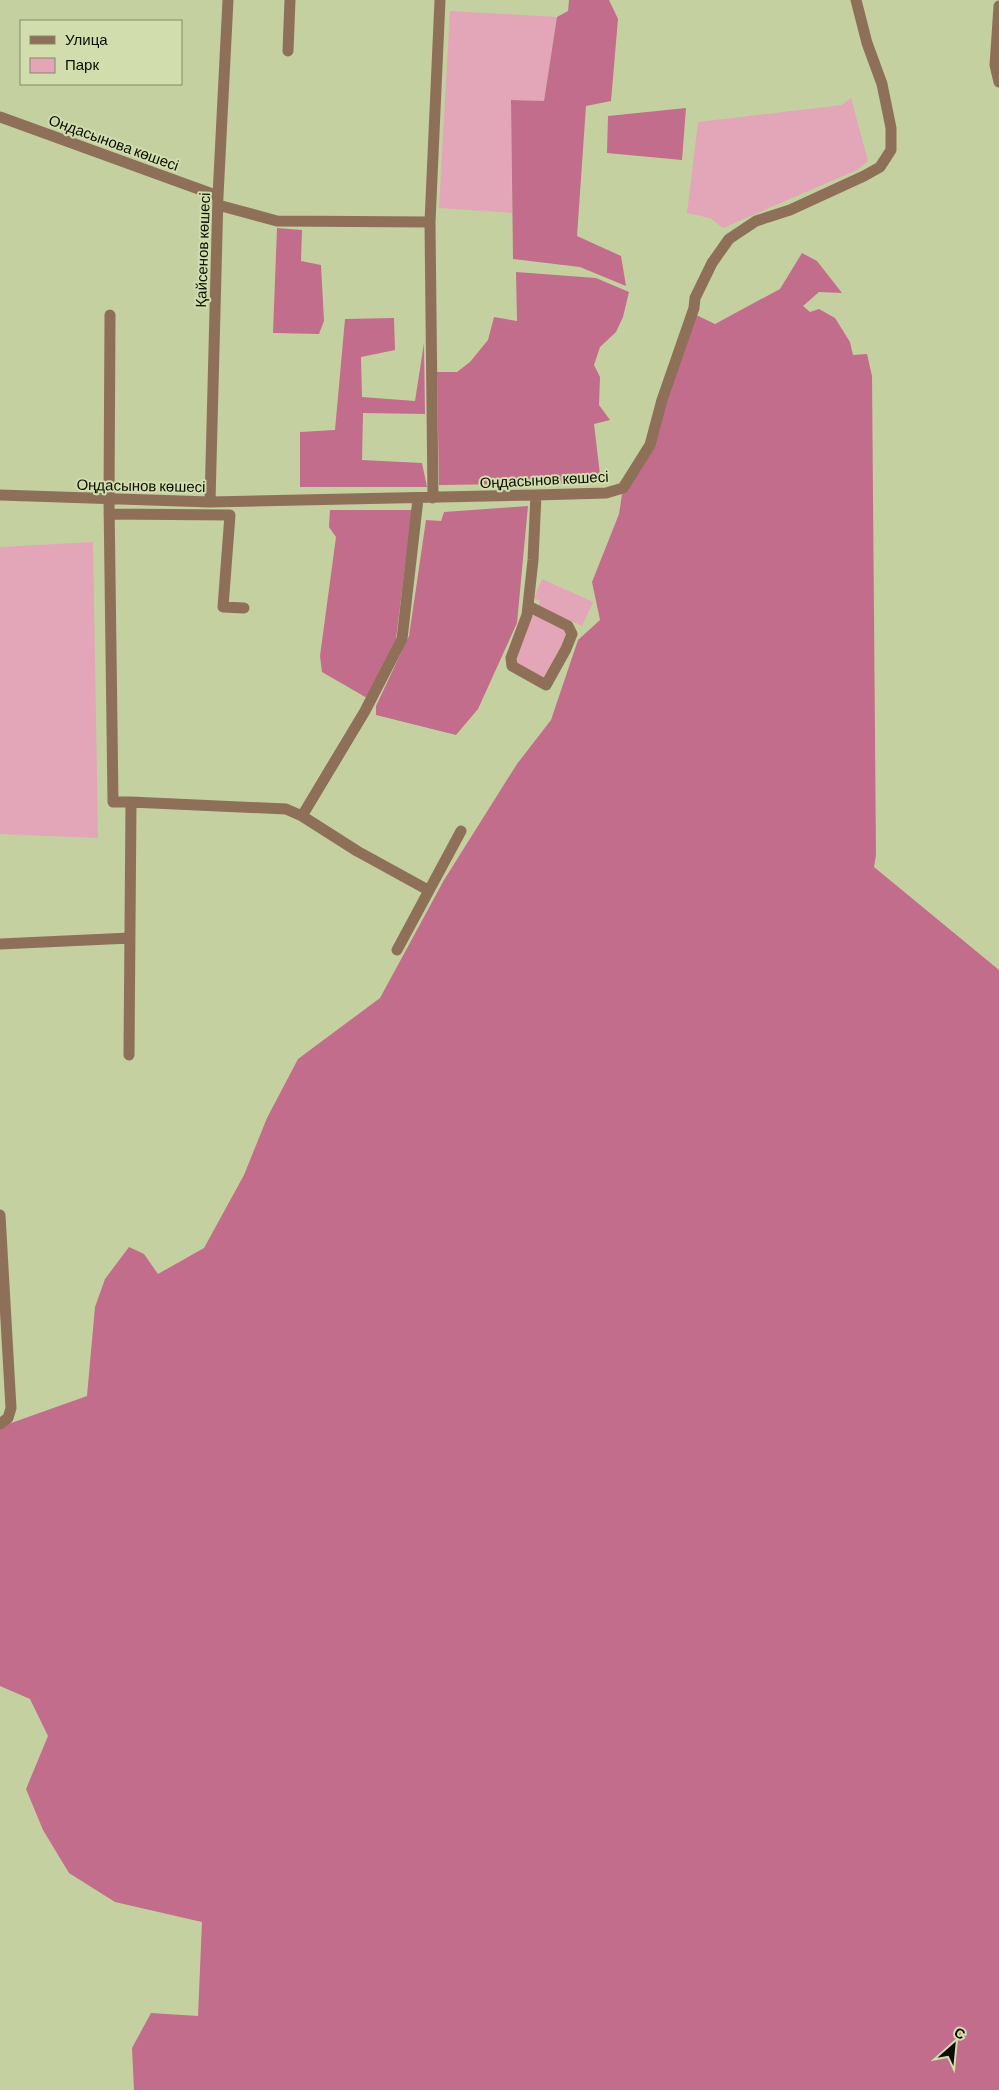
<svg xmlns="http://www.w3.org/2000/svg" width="999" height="2090" viewBox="0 0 999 2090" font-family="Barlow,sans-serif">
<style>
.green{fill:#e3a5b8}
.forest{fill:#c26d8b}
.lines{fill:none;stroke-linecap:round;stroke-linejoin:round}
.minor{stroke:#8e7059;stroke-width:11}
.labels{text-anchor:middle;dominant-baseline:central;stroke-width:4;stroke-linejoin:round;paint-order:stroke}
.street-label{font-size:15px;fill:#0b0e01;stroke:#d2ddae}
</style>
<rect width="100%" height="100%" fill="#c5d0a1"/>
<path class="green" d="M450,11L557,17L544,101L511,100L512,213L439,208Z
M851,98L868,161L857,170L723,228L710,218L687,213L698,122L842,105Z
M93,542L98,838L0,834V547Z
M542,579L593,602L582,626L538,606L540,601L534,598Z
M533,615L565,628L566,638L545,679L516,662L529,618Z"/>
<path class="forest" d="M569,0H609L618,19L611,101L586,106L577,236L621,256L626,286L580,267L513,259L511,100L544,101L557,17L568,11Z
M686,108L682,160L607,153L608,116Z
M277,228L302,230L301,261L321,265L324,321L319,334L273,333Z
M802,253L817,261L842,293L819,292L803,306L810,312L819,309L835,318L850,342L853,355L867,354L872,376L876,855L874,867L999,970V2090H134L132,2048L151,2013L198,2016L202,1922L115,1902L69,1873L43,1830L26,1789L48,1736L30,1699L0,1686V1427L87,1396L95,1307L105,1279L129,1247L144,1254L158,1274L204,1248L244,1175L267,1118L298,1059L380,998L444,880L517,764L551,720L578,640L600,620L592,582L619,514L623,488L650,445L692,313L715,324L780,289Z
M516,272L596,278L629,292L623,317L616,332L600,347L594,365L600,377L599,405L610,420L594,424L601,483L439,485L437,372H457L470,362L488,340L494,317L517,321Z
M394,318L395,350L361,357L362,397L415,401L424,343L425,414L363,413L362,460L422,463L427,487H300V432L335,430L345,319Z
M528,506L517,623L478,709L456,735L376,715V706L409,636L426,520L441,521L444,512Z
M330,510H412L396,639L367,698L322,672L320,656L336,537L329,527Z"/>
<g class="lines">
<path class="minor" d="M999,6L995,65L999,82
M288,51L290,0
M0,117L218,196
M218,205L277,221L430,222
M110,315L109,500L113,802H131L129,1055
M0,495L210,502L536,495L606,493L623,488L650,445L662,400L694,308L695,298L712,263L729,239L756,221L790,210L864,176L880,167L891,150V128L882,84L867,43L856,0
M433,498L430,222L440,0
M210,502L218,196L228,0
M109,514L230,515L223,607L244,608
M528,606L568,626L572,634L566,649L546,685L512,666L511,658L527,615L533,560L536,495
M131,802L286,809L302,816L357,851L428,890
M302,816L365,711L402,639L418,499
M0,944L130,938
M397,950L461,831
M0,1215L11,1408L8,1418L0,1424"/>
</g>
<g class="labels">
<g class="street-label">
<text transform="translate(114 142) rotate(20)">Ондасынова көшесі</text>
<text transform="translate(202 250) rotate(-88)">Қайсенов көшесі</text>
<text transform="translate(544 479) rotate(-3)">Оңдасынов көшесі</text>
<text transform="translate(141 485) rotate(1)">Оңдасынов көшесі</text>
</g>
</g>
<rect x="20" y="20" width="162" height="65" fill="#d2ddae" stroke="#828a69"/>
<rect x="30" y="36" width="25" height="8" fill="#8e7059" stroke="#828a69"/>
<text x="65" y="45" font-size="15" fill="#0b0e01">Улица</text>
<rect x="30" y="58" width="25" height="15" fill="#e3a5b8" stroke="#828a69"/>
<text x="65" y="70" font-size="15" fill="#0b0e01">Парк</text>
<g transform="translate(954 2045) rotate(27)" stroke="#d2ddae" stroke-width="4" paint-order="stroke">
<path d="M0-4L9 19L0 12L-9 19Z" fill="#0b0e01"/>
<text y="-8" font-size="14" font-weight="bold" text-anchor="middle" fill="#0b0e01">С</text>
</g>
</svg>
